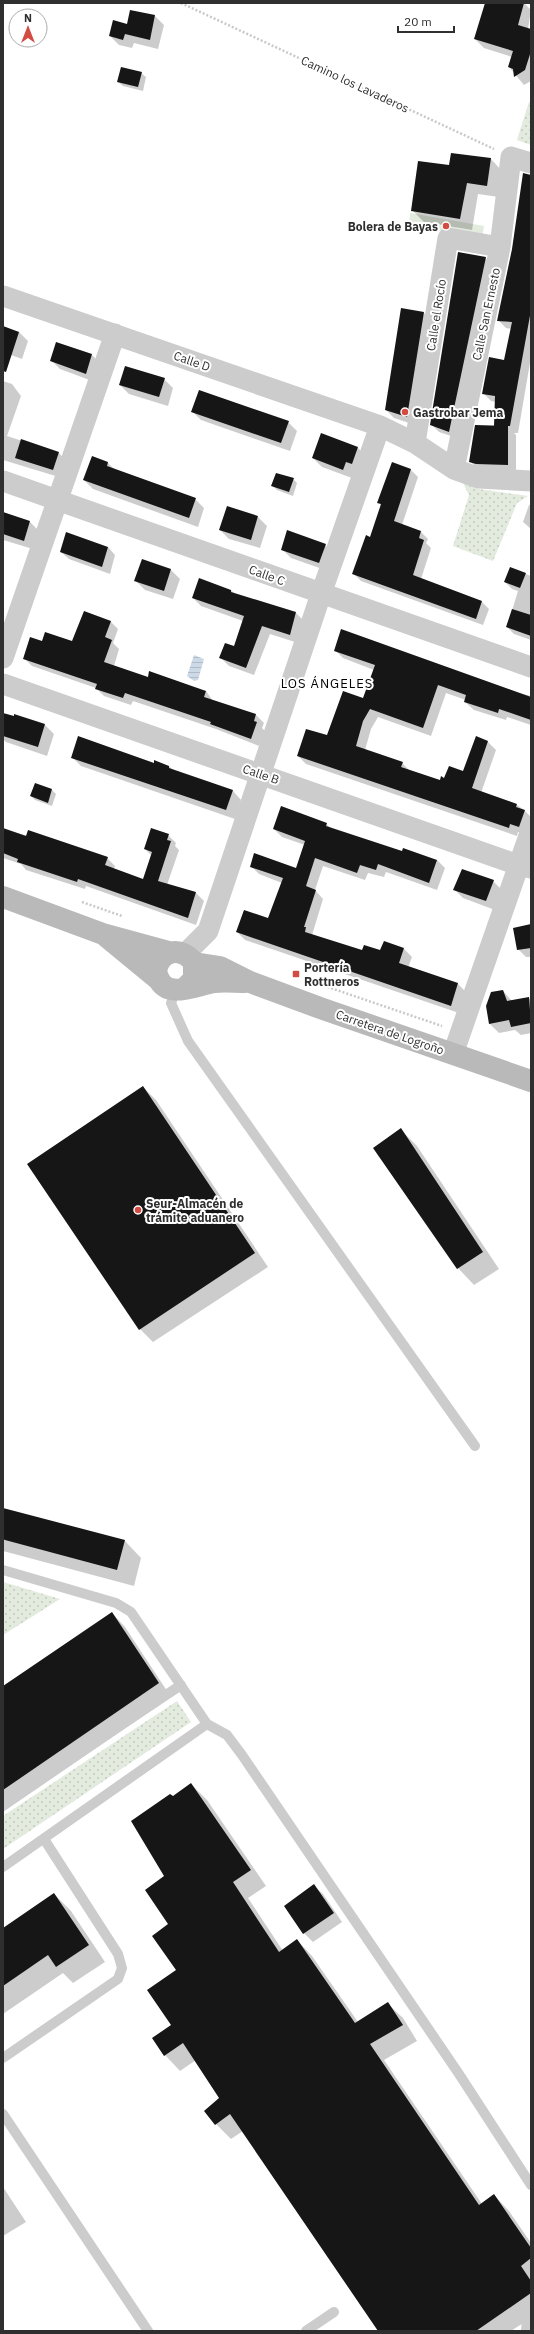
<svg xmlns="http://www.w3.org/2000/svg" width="534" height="2334" viewBox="0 0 534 2334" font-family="'IBM Plex Sans',sans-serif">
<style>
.park{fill:url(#park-dots)}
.pitch{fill:#e3eade}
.water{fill:url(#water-rules)}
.shadow{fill:#0003}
.building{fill:#161616}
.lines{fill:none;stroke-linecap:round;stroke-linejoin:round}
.path{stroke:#c9c9c9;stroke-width:2.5;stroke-dasharray:2 2;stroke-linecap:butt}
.lane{stroke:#ccc;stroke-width:10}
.street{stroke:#ccc;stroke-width:21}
.secondary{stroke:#b9b9b9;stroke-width:22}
.poi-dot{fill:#d34c43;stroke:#fff;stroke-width:1.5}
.labels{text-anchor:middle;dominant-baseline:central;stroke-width:4;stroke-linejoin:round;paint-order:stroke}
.street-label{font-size:12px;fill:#2f2f2f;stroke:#fff}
.poi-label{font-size:12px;font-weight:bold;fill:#2f2f2f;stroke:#fff;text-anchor:start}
.neighbourhood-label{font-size:13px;letter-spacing:1px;fill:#000;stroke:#fff}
</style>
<defs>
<pattern id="park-dots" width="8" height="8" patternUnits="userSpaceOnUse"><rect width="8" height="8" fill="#e3eade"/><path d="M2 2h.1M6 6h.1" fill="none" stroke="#c3c9bf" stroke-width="1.8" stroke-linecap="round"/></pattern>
<pattern id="water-rules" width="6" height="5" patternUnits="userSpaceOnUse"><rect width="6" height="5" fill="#ccdae8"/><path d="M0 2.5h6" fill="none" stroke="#b0bbc7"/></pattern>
</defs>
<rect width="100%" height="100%" fill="#fff"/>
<path class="park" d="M529,102H531V145L517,140Z
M463,483L479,489L528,496L517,503L493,561L453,546L469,495Z
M3,1582L60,1599L3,1635Z
M177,1701L191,1722L3,1849V1816Z"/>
<path class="pitch" d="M410,213L484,226L482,238L409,225Z"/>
<path class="water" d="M194,655L204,659L198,680L194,681L187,676Z"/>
<path class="shadow" d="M486,3H524L531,10L528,29L531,30V81L524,85L509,67L512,57L484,48L475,39Z
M155,16L164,25L158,49L134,43L132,48L119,45L110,36L127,25Z
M141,73L146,77L143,91L123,86L118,82Z
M491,159L502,171L499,197L478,194L472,230L424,222L412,210L450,166Z
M531,181V357L518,433H514L516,435V472L479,470L470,461L495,427L496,402L491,401L483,393L505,361L512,329L506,328L498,320Z
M485,258L493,265L457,438L439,432L431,424Z
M424,313L432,321L415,425L394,418L386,410Z
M3,327L19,332L28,341L22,359L3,352Z
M57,343L92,355L101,364L95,382L60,369L51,360Z
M164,379L173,388L168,406L129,394L120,385Z
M3,381L12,384L21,396L7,436L59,453L67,462L62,478L3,460Z
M192,411L288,422L297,431L290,451L201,420Z
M358,448L367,457L352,478L322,467L313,458Z
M107,462L115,470L195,499L204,508L198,527L93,489L84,480Z
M393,463L411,470L418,477L402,525L420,531L428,539L426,543L431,548L421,579L481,601L489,609L483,625L361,581L354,574L371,538L382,506L379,503Z
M293,479L297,483L293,496L277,490L273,486Z
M529,505H531V529L523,522Z
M228,507L258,517L267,526L260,548L229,539L220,530Z
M3,512L30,522L39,531L33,549L3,540Z
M325,545L334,554L328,571L291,558L282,549Z
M108,547L115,555L110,574L69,559L61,552Z
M510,568L531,576V640L514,634L507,627L518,591L512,589L505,582Z
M171,570L180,579L173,599L145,590L136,581Z
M231,590L235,594L296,613L304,621L298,643L270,634L254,675L229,666L221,658L235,647L243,621L201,606L193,598Z
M110,621L118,629L113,643L119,649L114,666L148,678L206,691L213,701L256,715L264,723L262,728L265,731L259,746L216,729L133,701L131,705L104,696L96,688L32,666L24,658L43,642H72Z
M335,650L531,696V725L507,717L506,720L474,710L465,702L466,700L446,693L431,736L378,717L371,729L365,750L402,763L410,771L440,781L464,772L487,741L496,750L481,793L517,805L524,810L531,817L527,835L518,832L517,836L306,764L298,756L327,737L364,700L374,670L343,658Z
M15,715L45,725L54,734L47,756L6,742L3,739V716L14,717Z
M72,757L169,766L173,770L233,791L241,800L235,819L81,766Z
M52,790L56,794L52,806L35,800L31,796Z
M326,824L332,829L403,852L437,860L445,868L437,890L386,872L384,877L368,873L365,880L323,866L315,890L323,899L312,935L362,952L404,949L412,957L408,968L458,984L466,992L459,1013L245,940L237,932L269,919L282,883L259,874L251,866L296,869L305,845L282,837L274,829Z
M3,829L107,858L115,866L114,869L144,880L152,856L145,849L168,835L176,843L175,846L179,850L167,885L196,893L204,901L196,925L86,886L85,889L26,870L21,864L3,858Z
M493,881L502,890L495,910L463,898L454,889Z
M531,925V957H526L518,949Z
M503,991L512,1001L529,998L531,1000V1033L521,1035L515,1030L499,1033L490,1024L487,1006Z
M143,1087L156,1100L268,1267L153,1342L140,1329Z
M401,1130L417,1146L499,1269L474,1285L458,1268Z
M3,1510L125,1541L141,1558L134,1586L3,1551Z
M112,1613L125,1627L171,1697L3,1812V1687Z
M191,1784L207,1800L266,1886L248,1898L283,1951L297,1940L312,1956L358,2022L387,2003L403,2018L417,2041L384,2060L482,2204L494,2195L509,2211L531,2243V2318L511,2331H380L243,2131L231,2139L216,2124L221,2098L196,2060L180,2071L165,2055L172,2025L177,1970L169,1925L166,1876L173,1797Z
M314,1886L323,1894L342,1922L313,1942L304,1933Z
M54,1894L71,1911L105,1962L73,1983L63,1973L3,2014V1929Z
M3,2187L26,2222L3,2236Z"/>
<path class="building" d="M485,3H524L518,25L531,29V51L525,70L514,77L513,69L508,67L513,51L474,39Z
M130,10L155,15L150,40L125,34L123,40L109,36L113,20L127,24Z
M121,67L142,72L138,87L117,82Z
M451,153L491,158L487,186L467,183L460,219L411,211L418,161L449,165Z
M523,173L531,175V310L510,426H494L495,396L482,394L489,357L504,360L512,322L497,321L512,249Z
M458,252L486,257L449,432L430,425Z
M401,308L424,312L407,417L385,410Z
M3,326L19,332L6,372L3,371Z
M56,342L92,354L86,374L50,361Z
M125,366L165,378L159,397L119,385Z
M199,390L289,421L281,443L191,412Z
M475,425L508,426V465L476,464L469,462Z
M321,433L358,447L352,464L346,462L343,470L312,458Z
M21,439L59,452L53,470L15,458Z
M92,456L108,462L107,466L196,498L189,518L83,480Z
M392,462L411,469L394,521L421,531L419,538L424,540L413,575L482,601L476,619L352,574L366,535L370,537L381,504L377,503Z
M276,473L294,478L289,492L271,486Z
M227,506L258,516L251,540L219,530Z
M3,512L30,521L24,541L3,534Z
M287,530L326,544L319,563L281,550Z
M66,532L108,547L102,567L60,552Z
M142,559L171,569L164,591L134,581Z
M510,567L526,573L520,588L504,582Z
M199,578L231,590V592L296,612L290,635L262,626L246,668L219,658L225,643L234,646L244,616L192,598Z
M512,609L531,615V636L506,627Z
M84,611L111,621L105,637L112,640L104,662L148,677L149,671L206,691L204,697L256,714L254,721L257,722L251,739L210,724L211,722L125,693L123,698L95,689L97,684L23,659L30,637L42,641L45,632L72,641Z
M341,629L531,697V720L499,709L498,713L464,702L466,695L438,685L423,728L370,709L363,721L356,746L403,762L401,767L440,780L441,776L444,778L449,766L463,771L476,736L488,741L472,788L517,804L516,807L525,810L519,827L510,824L509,828L297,756L306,729L327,735L343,691L363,698L375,665L334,651Z
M3,713L14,716V714L45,724L38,747L3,736Z
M78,736L154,763V760L169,766V768L233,790L226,810L71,758Z
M35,783L52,789L48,803L30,796Z
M281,806L327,823L326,826L402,851L403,848L437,860L429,883L378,864L376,870L360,865L357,873L315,858L306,886L316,890L304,927H306L305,932L362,950L364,945L380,950L384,941L404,948L399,963L458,983L451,1006L236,932L244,910L268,918L283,878L250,867L254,853L296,868L305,841L273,829Z
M3,828L26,836L28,830L108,857L105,865L143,879L152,852L144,849L151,828L169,834L167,840L171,841L158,881L196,892L188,918L78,879L77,882L17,862L18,859L3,853Z
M462,869L494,880L486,901L453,890Z
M531,924V948L517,950L513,928Z
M503,990L507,1001L529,997L531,1023L511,1027L509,1020L489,1024L486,1006L491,992Z
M143,1086L255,1253L139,1330L27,1164Z
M401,1128L483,1252L457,1269L373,1148Z
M3,1508L125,1540L117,1570L5,1540L3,1539Z
M112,1612L159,1683L3,1790V1686Z
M191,1783L251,1870L233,1882L279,1952L297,1939L355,2023L388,2002L403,2025L370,2044L479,2205L494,2194L531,2248V2258L521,2266L531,2281V2293L476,2331H378L230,2114L215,2125L204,2111L219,2098L183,2043L164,2056L152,2038L171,2025L147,1990L176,1970L152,1936L168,1924L145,1890L164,1876L131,1821L170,1794L173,1796Z
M314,1884L334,1913L303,1934L284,1906Z
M54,1893L89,1945L56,1967L48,1955L3,1986V1928Z"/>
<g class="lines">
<path class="path" d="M181,3L494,149
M82,902L122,916
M316,983L442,1026"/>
<path class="lane" d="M176,990L171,1003L188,1041L475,1446
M3,1570L116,1603L131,1612L207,1724L3,1867
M207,1724L227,1735L242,1755L459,2074L531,2185
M3,1804L181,1685
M3,2058L118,1979L122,1968L118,1954L44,1839
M3,2114L148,2331
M306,2331L334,2312
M526,2331L527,2318L531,2309"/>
<path class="street" d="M3,296L380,426L415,443L454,469L479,478L531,481
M415,443L448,238L500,247
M454,469L500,247L511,157L531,163
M3,481L531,667
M3,658L115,334
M3,684L518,865L531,868
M186,953L208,931L321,594L380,426
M453,1054L531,830"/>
<path class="secondary" d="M3,897L103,934L169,952
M107,937L158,979
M194,963L220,967L250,982L323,1009L531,1081
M184,989L194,979V963C182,946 160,949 156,971C163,1002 192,986 214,982C224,981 235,982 245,982"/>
</g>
<g class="poi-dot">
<circle cx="446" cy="226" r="4"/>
<circle cx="405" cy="412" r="4"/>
<rect x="292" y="970" width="8" height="8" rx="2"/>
<circle cx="138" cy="1210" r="4"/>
</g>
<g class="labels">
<g class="street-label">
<text transform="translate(355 84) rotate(25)">Camino los Lavaderos</text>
<text transform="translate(486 314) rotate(-78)">Calle San Ernesto</text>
<text transform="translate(436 315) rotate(-81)">Calle el Rocío</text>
<text transform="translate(192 361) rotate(19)">Calle D</text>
<text transform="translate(267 575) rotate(20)">Calle C</text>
<text transform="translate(261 774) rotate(19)">Calle B</text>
<text transform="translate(390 1032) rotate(19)">Carretera de Logroño</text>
</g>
<g class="poi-label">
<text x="438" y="226" text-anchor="end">Bolera de Bayas</text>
<text x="413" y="412">Gastrobar Jema</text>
<text x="304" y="967">Portería<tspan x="304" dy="14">Rottneros</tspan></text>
<text x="146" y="1203">Seur-Almacén de<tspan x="146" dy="14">trámite aduanero</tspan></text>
</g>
<g class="neighbourhood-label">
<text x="327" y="683">LOS ÁNGELES</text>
</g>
</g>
<rect width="534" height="2334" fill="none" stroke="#2f2f2f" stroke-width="8"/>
<g transform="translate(28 28)"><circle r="19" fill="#ffffff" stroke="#acacac"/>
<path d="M0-3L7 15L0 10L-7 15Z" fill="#d34c43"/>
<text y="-6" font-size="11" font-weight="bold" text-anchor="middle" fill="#2f2f2f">N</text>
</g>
<path d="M398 26v6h56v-6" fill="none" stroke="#2f2f2f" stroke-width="2"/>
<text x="404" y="26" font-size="12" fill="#2f2f2f" stroke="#ffffff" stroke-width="3" paint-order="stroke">20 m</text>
</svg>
